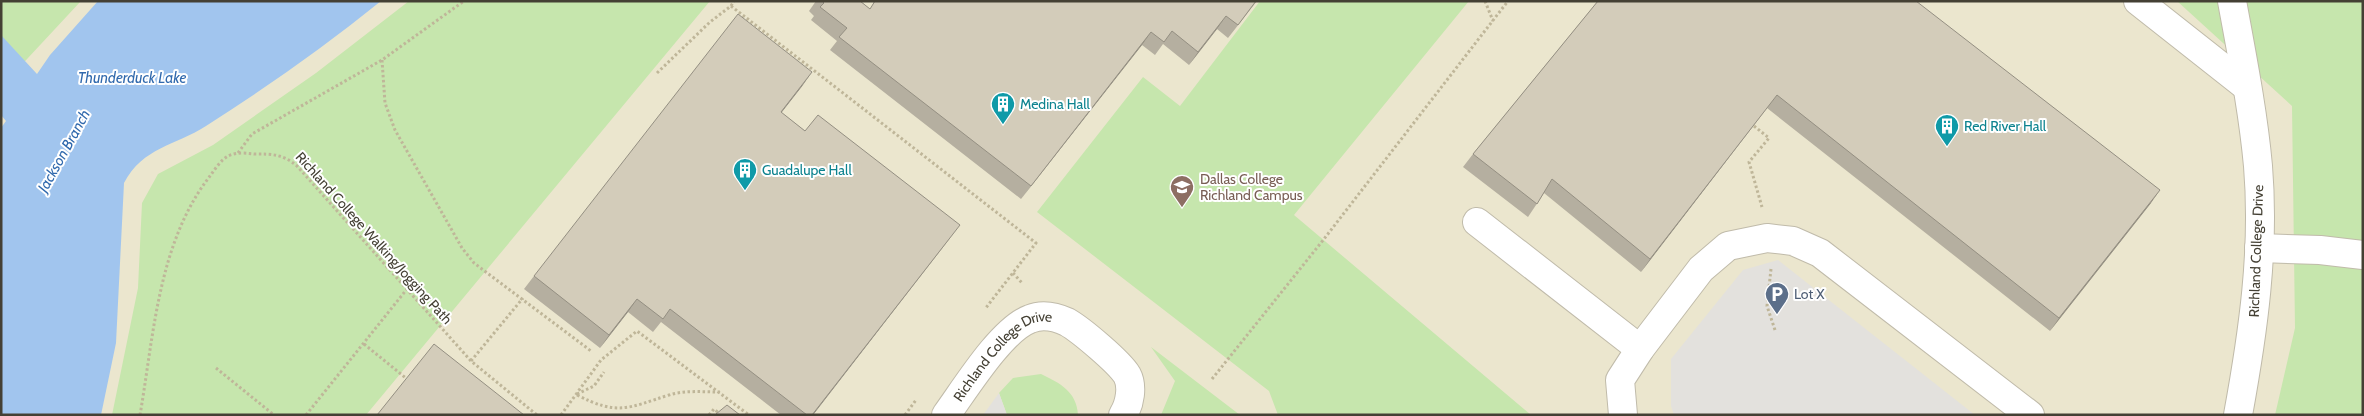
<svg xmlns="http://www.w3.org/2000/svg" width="2364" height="416" viewBox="0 0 2364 416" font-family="Cabin,sans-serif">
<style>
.education{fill:#ebe6ce}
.green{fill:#c6e6ad}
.parking{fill:#e3e1dd}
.water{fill:#a1c5ee}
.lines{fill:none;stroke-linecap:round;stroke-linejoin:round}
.minor-casing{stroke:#c0bbaa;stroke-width:30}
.path{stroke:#bfb699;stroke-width:3;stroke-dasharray:2.5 2.5;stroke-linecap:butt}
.minor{stroke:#fff;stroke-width:28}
.wall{fill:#b5afa0}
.shaded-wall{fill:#948f82}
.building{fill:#d3ccba;stroke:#948f82}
.labels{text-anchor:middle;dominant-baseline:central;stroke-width:4;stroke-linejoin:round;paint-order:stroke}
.culture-label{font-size:14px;fill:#0d838f;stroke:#fff;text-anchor:start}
.education-label{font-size:14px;fill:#785e54;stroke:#fff;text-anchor:start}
.street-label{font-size:14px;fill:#444034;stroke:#fff}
.service-label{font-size:14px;fill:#4e5e75;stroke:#fff;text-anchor:start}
.water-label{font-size:15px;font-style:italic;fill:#3069ad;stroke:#fff}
</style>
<rect width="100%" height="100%" fill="#f2efe4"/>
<path class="education" d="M1,1H2363V415H1Z"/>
<path class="green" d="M1,1H81L1,87Z
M409,1H710L366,415H112L138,288L142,203L158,174L213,145L316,73Z
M1260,1H1469L1294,215L1531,415H1278L1269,391L1037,212L1143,77L1180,106Z
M2177,1H2363V415H2275L2295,328L2292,106Z
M1151,347L1240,415H1161L1175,381Z
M1041,374C1060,383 1077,392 1078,415H1007L999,393L1013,378Z"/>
<path class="parking" d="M1778,260L1975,415H1674L1671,406V359L1743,270Z
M999,393L1007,415H983Z"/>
<path class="water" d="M98,1H381C325,46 266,88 206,126C175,146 143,147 124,183L116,343L101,415H1V128L6,121L1,115V35L37,74L50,55Z"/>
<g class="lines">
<g class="minor-casing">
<g id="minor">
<path d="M2138,1L2247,87"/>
<path d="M2232,1C2242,56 2253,111 2258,166C2265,250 2253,333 2238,415"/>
<path d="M1477,222L1640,349"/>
<path d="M2259,248L2320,250L2363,255"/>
<path id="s1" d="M946,415C965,389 1001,330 1030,319C1042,314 1056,317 1067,322C1081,330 1119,362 1127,375C1133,386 1130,404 1123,415"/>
<path d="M1623,415L1620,380L1640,349L1701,269L1728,246L1767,238L1793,241L1820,253L2030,415"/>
</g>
</g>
<path class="path" d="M1485,1L1493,21
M731,6L1036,243L985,309
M382,60L385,103L395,130L462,248L474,263L591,351
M657,73L710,22L731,6L734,1
M1754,126L1769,138L1749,162L1762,207
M238,153L252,134L382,60L464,1
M1771,269L1767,306L1775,330
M1013,273L1023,284
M364,344L407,379
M471,361L523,298
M216,368L274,415
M1212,379L1324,239L1508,1
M577,394L594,386L604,372
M577,395C618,416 628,408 669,395C685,390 703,392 720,392
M140,415C154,334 158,243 210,176C215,169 221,160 228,156C236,152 246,153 254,154C272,154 283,154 297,166L471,361L537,415
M306,415L407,289
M561,415L601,360L637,331L749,415
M709,415L714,409L721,415
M905,415L916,400"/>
<use href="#minor" class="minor"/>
</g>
<path class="wall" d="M816,1H860L870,9L874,3L872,1H1257L1228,38L1217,29L1189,65L1163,44L1155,55L1142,45L1021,199L830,50L837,41L811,20L814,16L809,11Z
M1598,1L2151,203L2050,331L1767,108L1641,272L1544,193L1528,217L1463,167L1473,154Z
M803,85L781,113L950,238L813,415H781L661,322L653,332L628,312L600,348L524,289L534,276Z"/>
<path class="shaded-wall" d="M1226,16L1217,29L1189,65L1198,52Z
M1151,32L1142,45L1021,199L1031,186Z
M812,72L803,85L771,126L781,112Z
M1777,95L1767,108L1641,272L1650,259Z
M2160,190L2151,203L2050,331L2059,318Z
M960,225L950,238L813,415H812Z
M637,299L628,312L600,348L609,335Z"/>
<path class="building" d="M822,1H860L870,9L875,1H1256L1238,25L1226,16L1198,52L1172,31L1164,42L1151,32L1031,186L839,37L847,28L820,7L824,3Z
M1598,1H1916L2160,190L2059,318L1777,95L1650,259L1552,179L1537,204L1473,154Z
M738,14L812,72L781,112L805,131L818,115L960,225L812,415H807L670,309L663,319L637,299L609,335L534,276Z
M434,344L524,415H377Z
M727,405L740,415H717L716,414Z"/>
<defs>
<g id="building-pin" transform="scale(1.25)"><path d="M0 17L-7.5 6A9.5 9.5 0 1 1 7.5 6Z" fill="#0f9aa8" stroke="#fff"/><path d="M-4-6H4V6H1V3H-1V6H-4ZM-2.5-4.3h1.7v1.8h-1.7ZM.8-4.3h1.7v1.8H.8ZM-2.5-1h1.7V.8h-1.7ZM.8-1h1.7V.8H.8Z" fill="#fff"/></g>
<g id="university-pin" transform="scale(1.25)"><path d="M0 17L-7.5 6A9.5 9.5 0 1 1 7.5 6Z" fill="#8d6e63" stroke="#fff"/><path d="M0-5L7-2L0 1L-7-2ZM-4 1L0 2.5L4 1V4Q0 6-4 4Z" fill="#fff"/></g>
<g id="parking-pin" transform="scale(1.25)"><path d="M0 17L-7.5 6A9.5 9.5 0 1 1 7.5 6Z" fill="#5c6f8a" stroke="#fff"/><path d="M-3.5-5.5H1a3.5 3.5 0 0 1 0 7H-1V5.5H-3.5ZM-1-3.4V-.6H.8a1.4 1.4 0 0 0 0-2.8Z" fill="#fff"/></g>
</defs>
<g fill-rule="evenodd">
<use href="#building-pin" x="1003" y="104"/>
<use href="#building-pin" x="1947" y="126"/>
<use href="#building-pin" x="745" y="170"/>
<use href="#university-pin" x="1182" y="187"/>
<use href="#parking-pin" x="1777" y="294"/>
</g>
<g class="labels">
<g class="culture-label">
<text x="1020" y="104">Medina Hall</text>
<text x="1964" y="126">Red River Hall</text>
<text x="762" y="170">Guadalupe Hall</text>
</g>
<g class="education-label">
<text x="1200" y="179">Dallas College<tspan x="1200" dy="16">Richland Campus</tspan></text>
</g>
<g class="street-label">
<text transform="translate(374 238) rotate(48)">Richland College Walking/Jogging Path</text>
<text transform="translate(2256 251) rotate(-88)">Richland College Drive</text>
<text stroke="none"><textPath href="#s1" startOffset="85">Richland College Drive</textPath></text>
</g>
<g class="service-label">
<text x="1794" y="294">Lot X</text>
</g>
<g class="water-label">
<text x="132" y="78">Thunderduck Lake</text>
<text transform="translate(64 151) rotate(-61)">Jackson Branch</text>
</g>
</g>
<rect width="2364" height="416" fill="none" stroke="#444034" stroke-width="5"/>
</svg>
